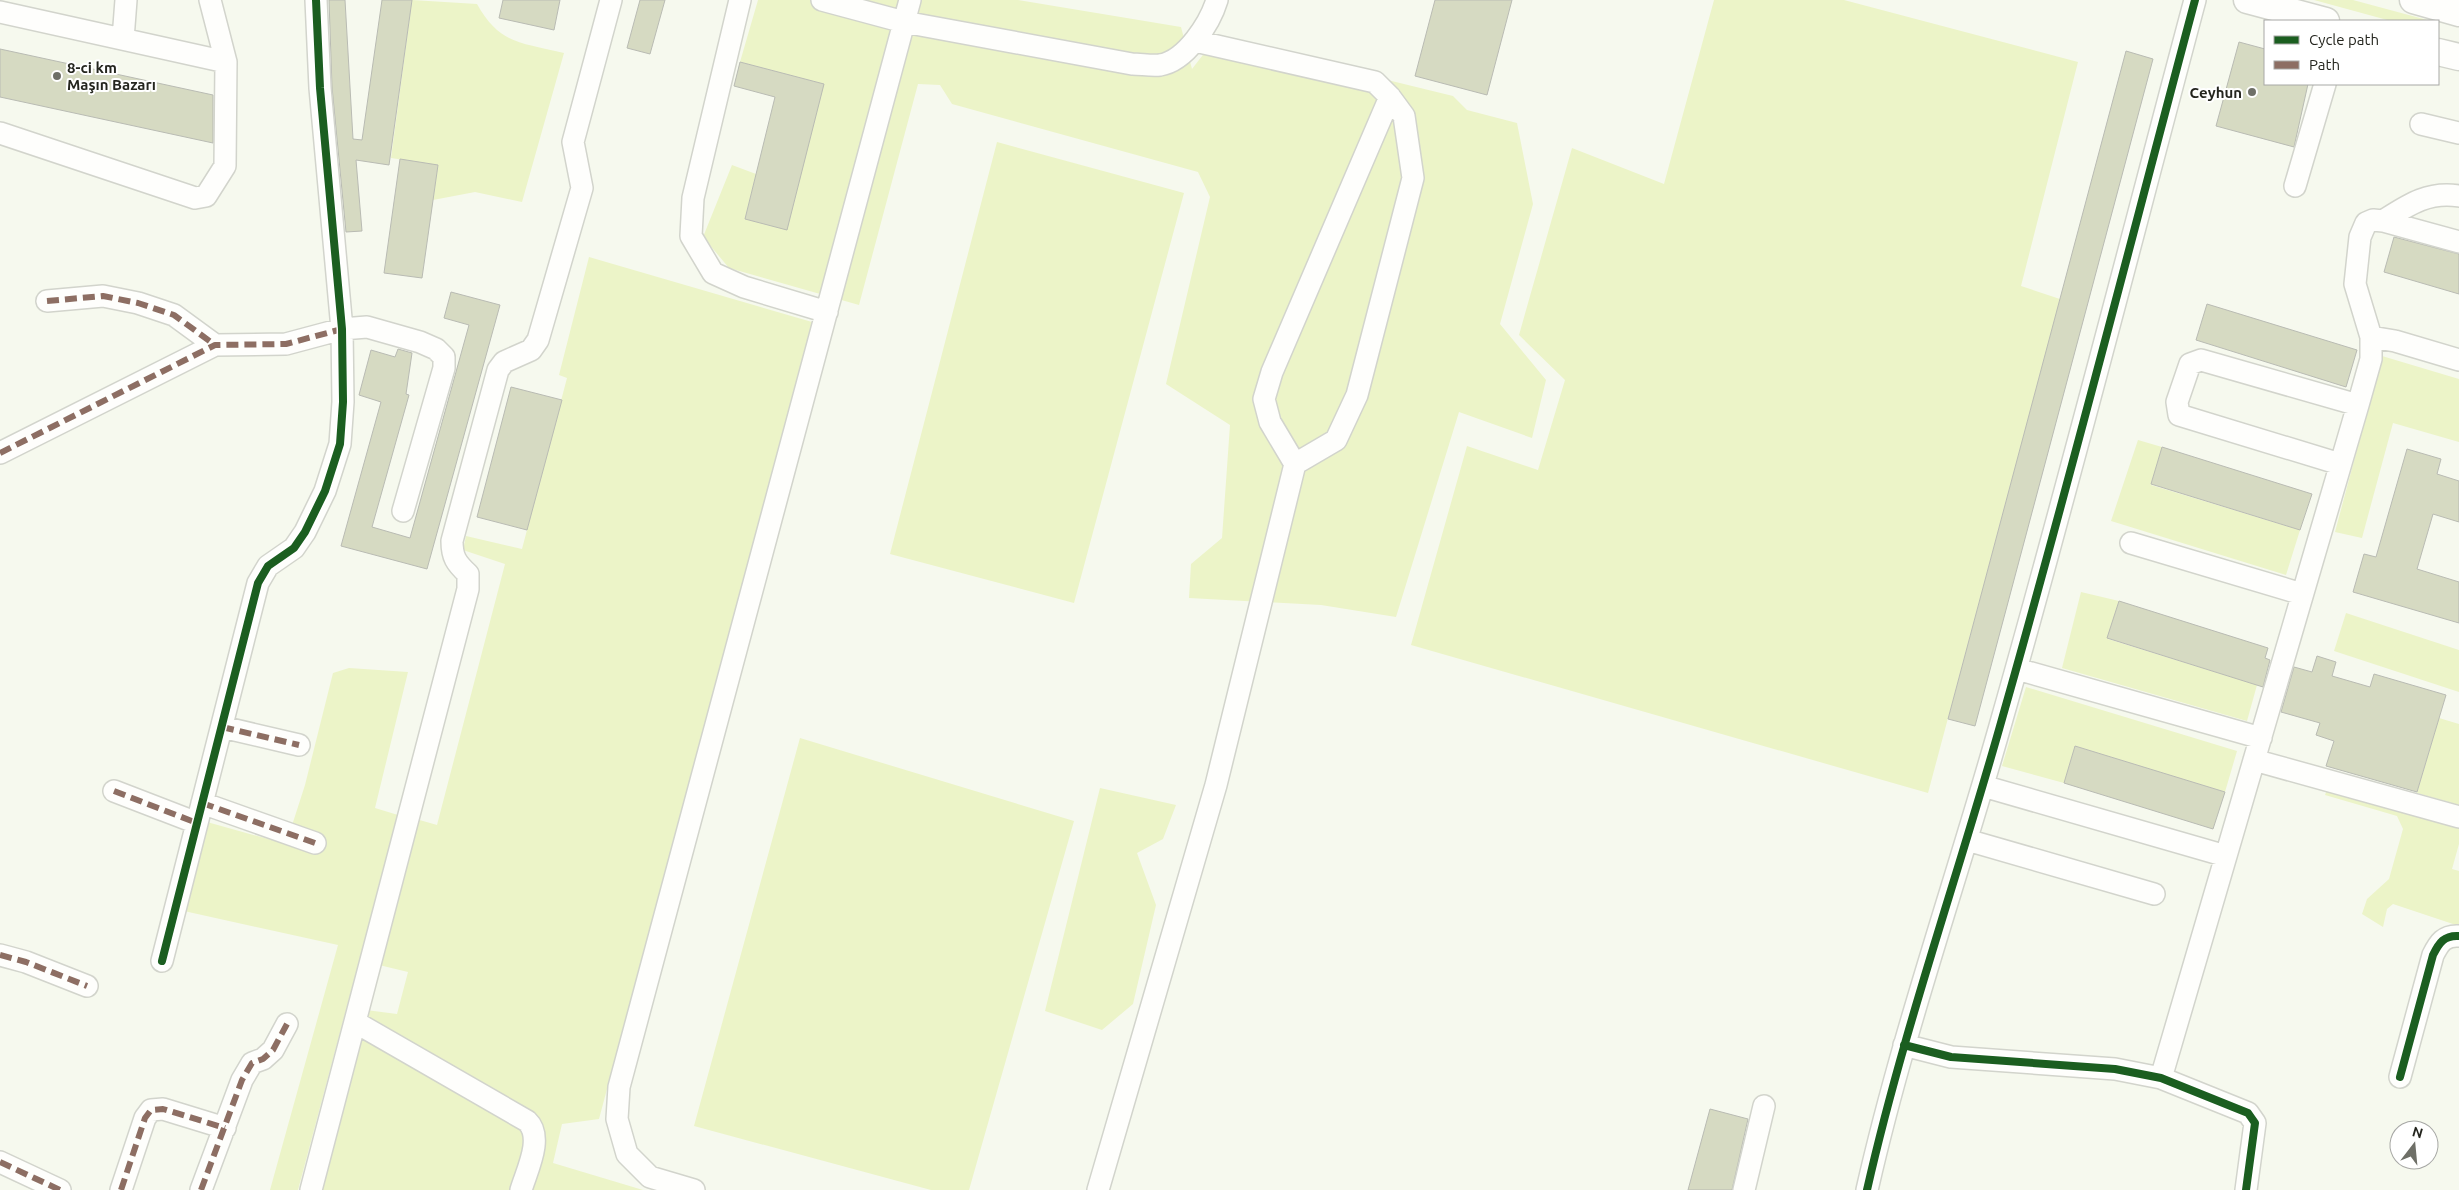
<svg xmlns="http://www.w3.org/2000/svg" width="2459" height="1190" viewBox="0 0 2459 1190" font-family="Ubuntu,sans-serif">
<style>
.green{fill:#ecf4c8}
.building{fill:#d6dac2;stroke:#b9bbb3}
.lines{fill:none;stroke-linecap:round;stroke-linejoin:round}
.minor-casing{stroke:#d2d4cc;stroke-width:24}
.major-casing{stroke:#d2d4cc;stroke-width:29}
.minor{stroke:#fefefc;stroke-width:21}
.major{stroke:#fefefc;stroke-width:26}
.quiet{stroke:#8d6e63;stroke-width:6;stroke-dasharray:12 6;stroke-linecap:butt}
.cycleway-casing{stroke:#fff;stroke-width:11}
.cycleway{stroke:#1b5e20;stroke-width:8}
.poi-dot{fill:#6e6f67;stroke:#fff;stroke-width:2}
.labels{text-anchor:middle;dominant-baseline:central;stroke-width:4;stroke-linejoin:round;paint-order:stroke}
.poi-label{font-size:15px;font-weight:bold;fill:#24251e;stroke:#fff;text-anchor:start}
</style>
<rect width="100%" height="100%" fill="#f6f9ee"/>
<path class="green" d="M412,0L477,4C500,45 521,42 564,53L522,202L475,192L433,200L438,165L391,158Z
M758,0H1018L1181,27L1192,69L1216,38L1453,96L1467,110L1517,123L1533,204L1500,324L1546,380L1532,438L1459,412L1396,617L1321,605L1189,598L1191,564L1222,538L1230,425L1166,384L1210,197L1198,172L952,104L940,85L918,84L859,305L729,268L703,237L732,165L756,174L745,219L787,229L823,84L740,62Z
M1714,0H1844L2078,62L2021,286L2060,299L1928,793L1411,645L1467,446L1538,470L1565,380L1519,335L1572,148L1664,184Z
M2314,0H2353L2431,21H2391Z
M997,142L1184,193L1074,603L890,554Z
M589,257L812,322L599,1119L562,1124L553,1163L643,1190H320L358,1052L366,1010L397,1014L408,972L379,965L416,819L437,825L505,564L463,550L466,536L522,549L567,378L559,375Z
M2382,356L2459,379V442L2393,423L2362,538L2335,532Z
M2138,440L2162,447L2151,485L2300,530L2286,575L2111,521Z
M2081,592L2119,601L2108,639L2257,685L2247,721L2062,668Z
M2346,613L2459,650V692L2334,651Z
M349,668L408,672L375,808L398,815L298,1190H270L338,945L184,911L207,822L286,844L305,785L333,673Z
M2026,687L2237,751L2225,792L2075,746L2064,783L2002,766Z
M2439,718L2459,724V805L2417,793Z
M800,738L1074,821L969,1190H931L694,1126Z
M2328,787L2459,825V844L2452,869L2459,871V926L2393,904L2387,909L2383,927L2362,914L2367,899L2389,879L2403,829L2397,816L2325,795Z
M1100,788L1176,805L1163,839L1137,853L1156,905L1133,1004L1102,1030L1045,1011Z"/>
<path class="building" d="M329,0H345L353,139L362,140L382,0H412L389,165L356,160L362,231L346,232L332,87Z
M503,0H560L554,30L499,18Z
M640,0H665L650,54L627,48Z
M1435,0H1512L1487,95L1415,76Z
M2239,42L2265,49V84H2308L2294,147L2216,126Z
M0,49L213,95V143L0,97Z
M2126,51L2153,59L1975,726L1948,719Z
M740,62L824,84L787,230L745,219L775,97L734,86Z
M400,159L438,165L422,278L384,273Z
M2394,237L2459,254V294L2384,272Z
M451,292L500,305L427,569L341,546L381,402L359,395L371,350L395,357L398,349L412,353L406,394L409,395L372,527L410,538L469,325L444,318Z
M2207,304L2357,350L2346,387L2196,340Z
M511,387L562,400L527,530L477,517Z
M2162,447L2312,494L2300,530L2151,484Z
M2407,449L2441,459L2437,474L2459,481V522L2433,514L2417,569L2459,582V623L2353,592L2364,554L2376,557Z
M2119,601L2268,648L2265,658L2270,660L2263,687L2107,638Z
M2317,656L2336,662L2332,676L2370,687L2374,674L2446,695L2417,792L2326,766L2334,741L2316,735L2320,723L2281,712L2294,667L2312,672Z
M2075,746L2225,792L2213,829L2064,783Z
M1710,1109L1748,1119L1732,1190H1688Z"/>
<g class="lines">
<g class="minor-casing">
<path id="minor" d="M740,0L693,198L691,236L713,273L744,287L827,312
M822,0L904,22L1132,64C1141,64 1151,66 1160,65C1186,61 1210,23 1217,0
M0,12L226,62
M123,39L126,0
M2421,124L2459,133
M0,133L195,198L206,196L225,166L226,62L210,0
M2295,186L2325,84
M2383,221C2408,205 2428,191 2459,196
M47,301L103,296L138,303L174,315L215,345
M2371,337L2355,284L2360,237L2366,223L2373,220L2383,221L2459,242
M0,453L215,345L286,344L342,329L367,327L420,342L436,349L444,357V368L403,511
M1295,464L1270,422L1264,399L1272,372L1390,97
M2340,464L2179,415L2177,402L2190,364L2201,360L2358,405
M2131,543L2302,594
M2017,669L2261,738
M222,727L299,745
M2254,760L2459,817
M1983,786L2226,856
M114,791L197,823
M202,803L315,843
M1967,840L2154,894
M0,955L26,962L87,986
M162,961L258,583L268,566L294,548L305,532L325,491L340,444L343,402L342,329L320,88L316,0
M355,1022L527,1121C544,1137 527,1170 521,1190
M1904,1045L1951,1057L2115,1069L2161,1078L2248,1113L2255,1123L2246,1190
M2400,1077L2433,955C2439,943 2444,935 2459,936
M2161,1078L2358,405L2371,359V337L2395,341L2459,360
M0,1162L60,1190
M121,1190L145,1118L151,1110L163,1109L225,1128
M201,1190L242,1080L252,1063L263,1059L273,1050L287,1024
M311,1190L468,589V574C456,563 452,557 452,541L498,370L504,362L531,350L538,340L582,188L573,142L611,0
M694,1190L650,1177L627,1154L617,1119L619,1087L910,0
M1098,1190L1216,785L1295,464L1336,440L1357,395L1413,178L1404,116L1390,97L1375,82L1195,41
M1744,1190L1764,1106
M1867,1190C1903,1031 1958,876 2002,719C2070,481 2131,240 2195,0"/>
</g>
<g class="major-casing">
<path id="major" d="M2247,0L2326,21
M2413,0L2459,13
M2438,52L2459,57"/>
</g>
<use href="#minor" class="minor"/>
<use href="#major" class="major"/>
<path class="quiet" d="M47,301L103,296L138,303L174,315L215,345
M0,453L215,345L286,344L342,329V332
M222,727L299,745
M114,791L197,823
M202,803L315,843
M0,955L26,962L87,986
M0,1162L60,1190
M121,1190L145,1118L151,1110L163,1109L225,1128
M201,1190L242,1080L252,1063L263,1059L273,1050L287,1024"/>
<g class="cycleway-casing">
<path id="cycleway" d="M162,961L258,583L268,566L294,548L305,532L325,491L340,444L343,402L342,329L320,88L316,0
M1904,1045L1951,1057L2115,1069L2161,1078L2248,1113L2255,1123L2246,1190
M2400,1077L2433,955C2439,943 2444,935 2459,936
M1867,1190C1903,1031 1958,876 2002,719C2070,481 2131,240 2195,0"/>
</g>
<use href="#cycleway" class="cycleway"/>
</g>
<g class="poi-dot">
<circle cx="57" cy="76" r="5"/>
<circle cx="2252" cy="92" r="5"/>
</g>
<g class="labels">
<g class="poi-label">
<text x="67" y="67">8-ci km<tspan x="67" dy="17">Maşın Bazarı</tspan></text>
<text x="2242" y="92" text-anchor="end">Ceyhun</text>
</g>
</g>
<rect x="2264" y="20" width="175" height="65" fill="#ffffff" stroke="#a7a8a5"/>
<rect x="2274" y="36" width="25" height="8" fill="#1b5e20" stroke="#a7a8a5"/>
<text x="2309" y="45" font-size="15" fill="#24251e">Cycle path</text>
<rect x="2274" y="61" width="25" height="8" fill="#8d6e63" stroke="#a7a8a5"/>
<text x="2309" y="70" font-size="15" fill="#24251e">Path</text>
<g transform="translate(2414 1145) rotate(16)"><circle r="24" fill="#ffffff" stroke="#a7a8a5"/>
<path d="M0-4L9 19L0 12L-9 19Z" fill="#6e6f67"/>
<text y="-8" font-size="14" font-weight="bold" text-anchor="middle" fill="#24251e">N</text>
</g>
</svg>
